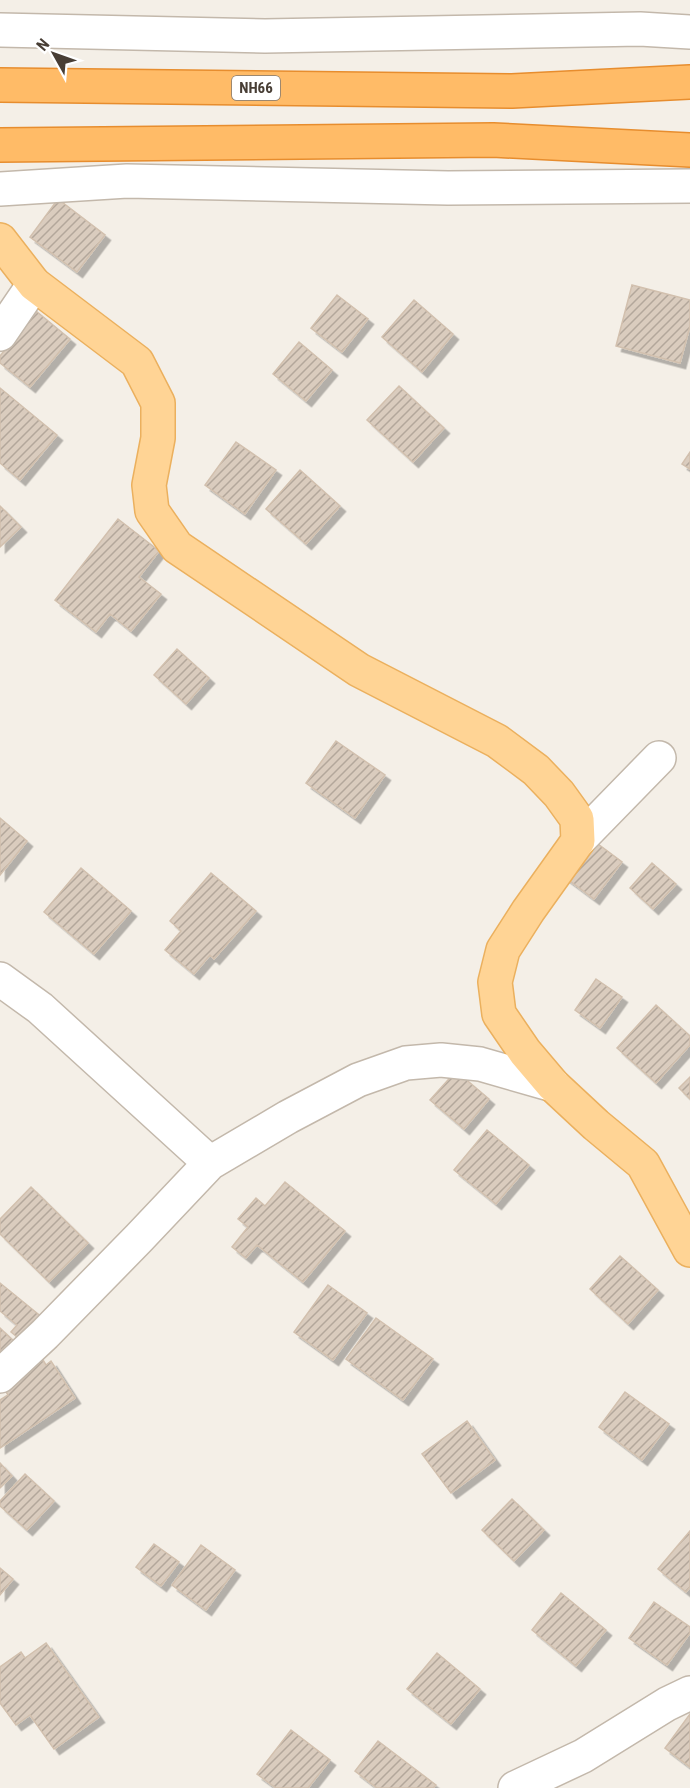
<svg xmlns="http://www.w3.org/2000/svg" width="690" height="1788" viewBox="0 0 690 1788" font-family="'Roboto Condensed',sans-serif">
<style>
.building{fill:url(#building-hatch);stroke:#d2c0ae;stroke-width:1.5;filter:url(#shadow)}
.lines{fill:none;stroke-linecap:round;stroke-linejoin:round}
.minor-casing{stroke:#c3b8ab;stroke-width:36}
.major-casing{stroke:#ebb05e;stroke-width:36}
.highway-casing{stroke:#e78d2e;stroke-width:36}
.minor{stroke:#fff;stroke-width:33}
.major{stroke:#ffd495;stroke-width:33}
.highway{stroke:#ffbb67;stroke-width:33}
.labels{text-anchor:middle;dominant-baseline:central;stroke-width:4.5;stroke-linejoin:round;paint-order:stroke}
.shield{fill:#fff;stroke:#7f7872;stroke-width:1.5}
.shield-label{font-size:15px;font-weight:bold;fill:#483e35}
</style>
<defs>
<pattern id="building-hatch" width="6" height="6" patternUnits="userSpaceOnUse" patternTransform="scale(1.5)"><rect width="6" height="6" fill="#daccbe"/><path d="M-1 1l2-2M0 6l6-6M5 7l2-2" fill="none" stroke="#b3a79b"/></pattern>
<filter id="shadow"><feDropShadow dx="5.5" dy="5.5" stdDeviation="0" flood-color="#0004"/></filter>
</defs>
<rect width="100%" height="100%" fill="#f4efe7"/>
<path class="building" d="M58,199L105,235L77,272L30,237Z
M632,285L690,300V326L680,363L616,346Z
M337,295L368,319L342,352L311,328Z
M414,300L453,334L422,372L382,337Z
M36,311L70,339L30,387L0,363V356Z
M299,342L332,370L306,401L273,374Z
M399,386L444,428L413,462L367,420Z
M0,388L57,435L20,480L0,463Z
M236,442L276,470L245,514L205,485Z
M690,452V469L682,464Z
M300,470L340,506L306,544L266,509Z
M0,506L21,527L0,547Z
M118,519L159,551L139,577L161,594L131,631L110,614L96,632L55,600Z
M177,649L209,678L186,704L154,675Z
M336,741L385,775L355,818L306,783Z
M0,818L27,841L0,875Z
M590,838L622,862L594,899L562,875Z
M652,863L676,884L653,909L630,888Z
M81,868L131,911L94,954L44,912Z
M211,873L256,911L214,959L210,955L194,974L165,950L181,931L170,921Z
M596,979L622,997L600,1028L575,1010Z
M656,1005L690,1036V1045L656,1083L617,1048Z
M456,1071L489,1099L464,1129L430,1100Z
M690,1077V1099L679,1088Z
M487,1130L529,1165L496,1204L454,1170Z
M285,1182L345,1231L303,1282L257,1245L246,1258L232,1247L248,1227L238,1219L256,1198L265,1206Z
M31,1187L88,1243L49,1282L0,1234V1219Z
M620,1256L658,1290L628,1324L590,1289Z
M0,1283L43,1318L23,1342L11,1332L17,1325L0,1311Z
M328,1285L367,1313L333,1360L294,1332Z
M376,1318L433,1359L403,1400L346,1359Z
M0,1328L19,1346L0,1366Z
M43,1360L46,1365L51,1361L75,1398L0,1448V1400L8,1395L3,1387Z
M625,1392L669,1424L642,1460L599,1427Z
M467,1421L495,1460L451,1493L422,1454Z
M0,1463L12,1476L0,1488Z
M25,1474L54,1501L27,1530L0,1506V1501Z
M512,1499L544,1530L514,1561L482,1530Z
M690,1531V1587L686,1592L658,1569Z
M154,1544L179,1562L161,1586L136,1567Z
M201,1545L235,1570L206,1610L172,1585Z
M0,1568L13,1579L0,1595Z
M561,1593L606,1630L576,1666L532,1630Z
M654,1602L690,1627V1633L667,1665L629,1638Z
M46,1643L99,1717L54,1749L30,1715L16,1725L0,1703V1667L21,1652L25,1658Z
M437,1653L480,1689L451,1724L407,1689Z
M690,1714V1767L665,1748Z
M291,1730L330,1760L308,1788H276L257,1774Z
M378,1741L436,1785L433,1788H377L355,1771Z"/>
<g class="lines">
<g class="minor-casing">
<path id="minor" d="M0,30L265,36L640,29L690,32
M0,189L127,181L448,188L690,186
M0,334L34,284
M578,841L659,758
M0,979L40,1008L210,1163
M0,1376L45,1334L139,1238L210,1163L288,1117L358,1080L406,1063L441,1060L480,1064L553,1085
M515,1788L583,1756L667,1704L690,1693"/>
</g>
<g class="major-casing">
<path id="major" d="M0,240L34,284L137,362L158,403V438L149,485L152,511L177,547L359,670L497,741L536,770L559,794L577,819L578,841L528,911L503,950L495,982L499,1014L525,1052L553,1085L596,1125L643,1164L690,1250"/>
</g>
<g class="highway-casing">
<path id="highway" d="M0,85L512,91L690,82
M0,145L493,140L690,150"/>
</g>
<use href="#minor" class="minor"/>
<use href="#major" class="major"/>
<use href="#highway" class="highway"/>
</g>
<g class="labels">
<rect class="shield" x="232" y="76" width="48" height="24" rx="4.5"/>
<g class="shield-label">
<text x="256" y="88">NH66</text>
</g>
</g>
<g transform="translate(54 54) rotate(310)" stroke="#ffffff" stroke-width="4.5" paint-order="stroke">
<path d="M0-4.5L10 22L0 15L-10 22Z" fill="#483e35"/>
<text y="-9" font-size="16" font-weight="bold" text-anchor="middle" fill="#483e35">N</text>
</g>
</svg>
